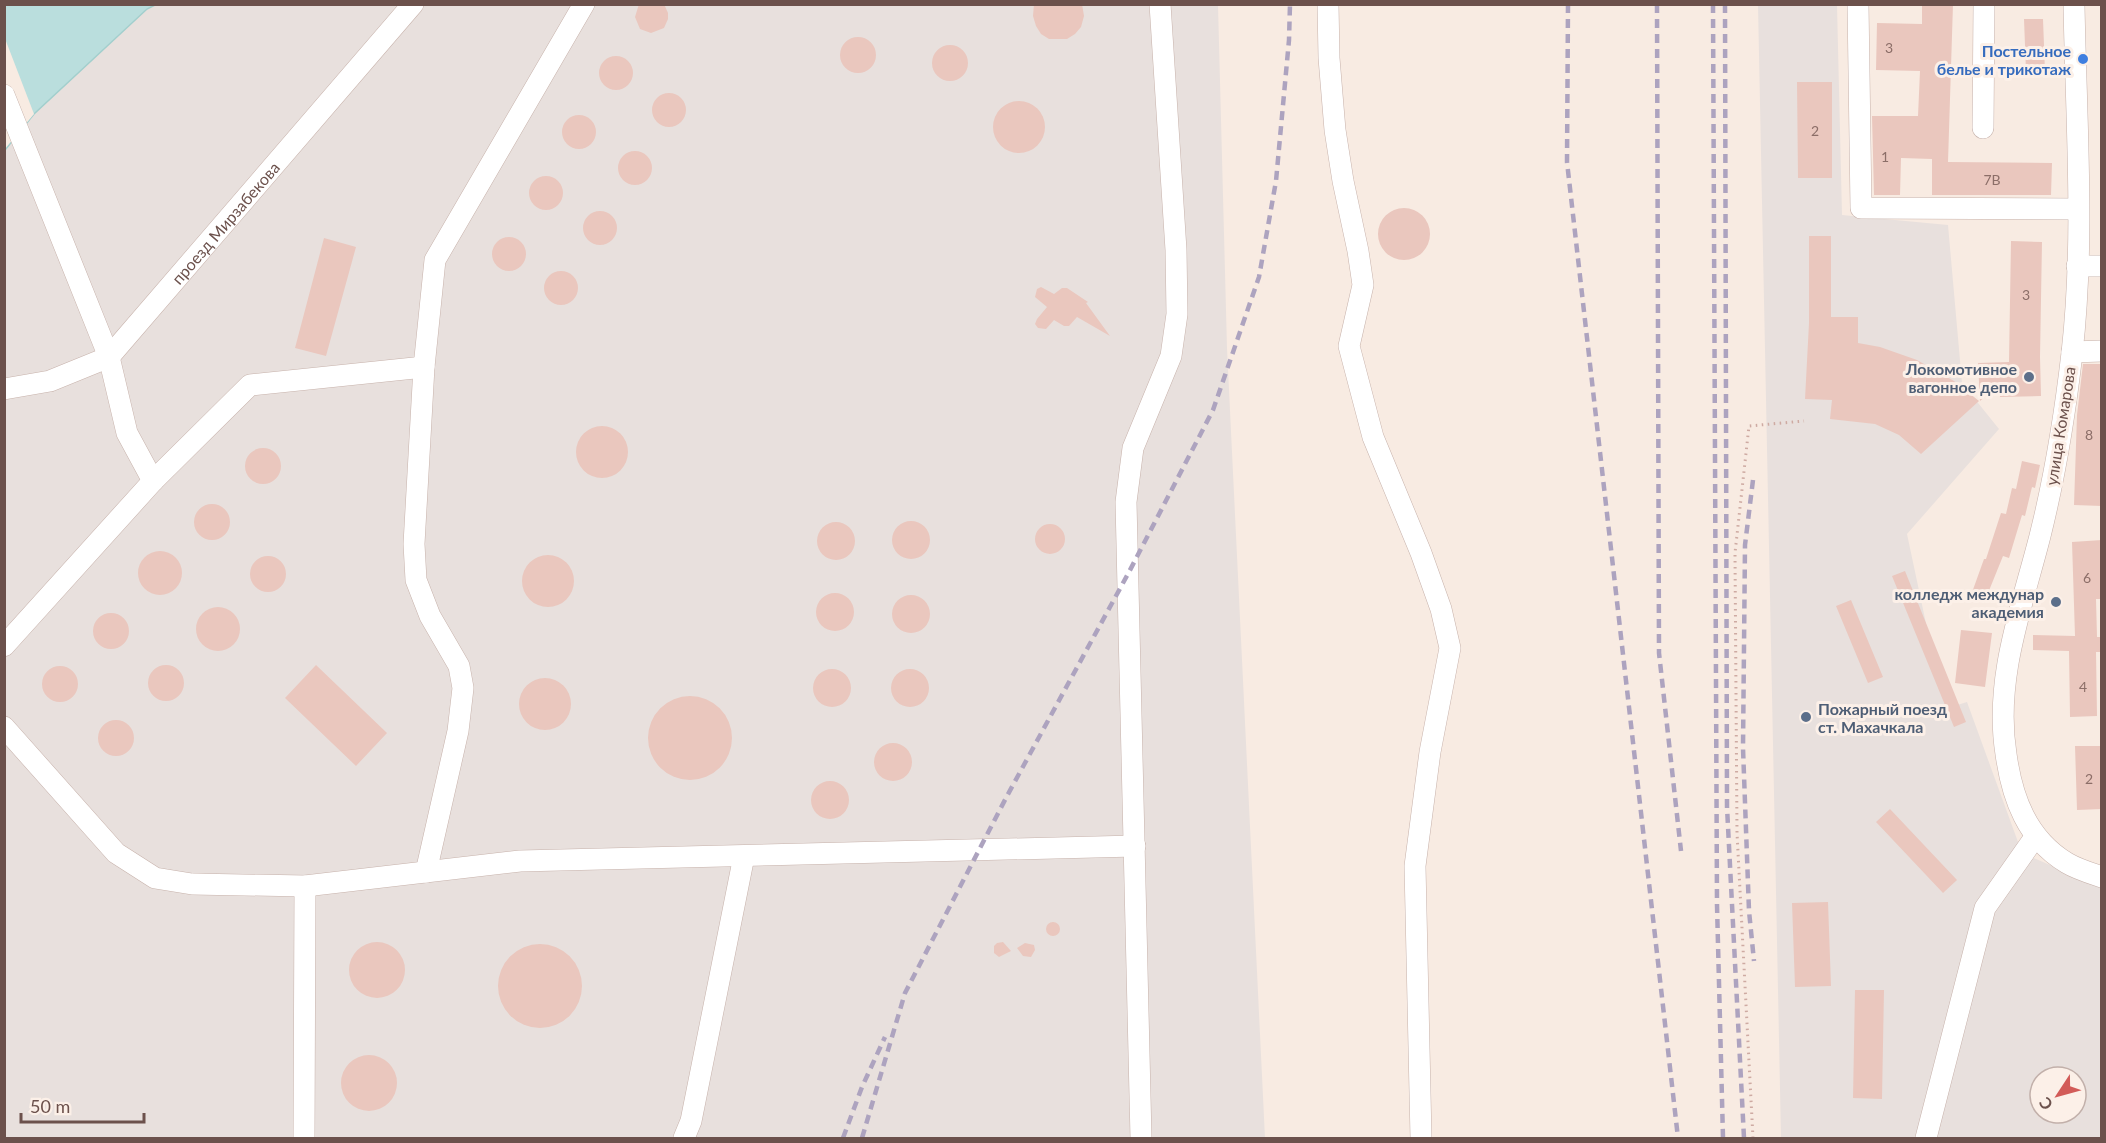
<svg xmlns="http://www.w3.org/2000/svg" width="2106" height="1143" viewBox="0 0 2106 1143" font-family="Lato,sans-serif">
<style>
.industrial{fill:#e8e0dd;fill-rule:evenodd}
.water{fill:#badedd;stroke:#a2cfcd;stroke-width:1.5}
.pier{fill:#f8ebe2}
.building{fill:#eac7be}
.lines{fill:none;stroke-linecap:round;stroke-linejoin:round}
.minor-casing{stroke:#c7b2ab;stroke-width:22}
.path{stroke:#ceaaa2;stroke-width:3;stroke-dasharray:1.5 4.5;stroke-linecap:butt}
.minor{stroke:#fff;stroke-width:21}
.rail{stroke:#ada3bf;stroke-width:4.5;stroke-dasharray:9 6;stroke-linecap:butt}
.shop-dot{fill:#3f7fe0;stroke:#fcf0e8;stroke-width:2}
.service-dot{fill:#5c6f8a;stroke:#fcf0e8;stroke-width:2}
.labels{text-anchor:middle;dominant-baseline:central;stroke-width:6;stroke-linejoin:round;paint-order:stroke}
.number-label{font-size:14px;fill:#8c6e68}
.shop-label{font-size:16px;font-weight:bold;fill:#366cbe;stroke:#fcf0e8;text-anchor:end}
.street-label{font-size:16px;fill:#6c514c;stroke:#fcf0e8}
.service-label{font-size:16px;font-weight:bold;fill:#4e5e75;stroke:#fcf0e8;text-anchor:end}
</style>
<rect width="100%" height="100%" fill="#f8ebe2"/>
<path class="industrial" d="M155,4L1218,5L1227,348L1265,1138H5V150L34,114L147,9Z
M1758,5H1837L1842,215L1948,225L1962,383L1999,429L1907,534L1931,647L1954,706L1967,702L2022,853L2101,887V1138H1781ZM2040,1077H2076V1113H2040Z"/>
<path class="water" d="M5,5H155L147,9L34,114L5,150Z"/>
<path class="pier" d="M4,36L34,114L4,150Z"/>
<path class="building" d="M639,4H664L668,13V19L664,28L651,33L640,29L635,17Z
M1034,4H1082L1084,16L1081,27L1075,34L1067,39H1049L1041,34L1036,26L1033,16Z
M1922,4H1953L1948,162L2052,163L2051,195H1932V159L1901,158L1900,195H1874L1872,116H1918L1920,71L1876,70L1877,23L1922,24Z
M2024,19H2043L2045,72H2026Z
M840 55a18 18 0 1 1 36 0a18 18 0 1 1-36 0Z
M932 63a18 18 0 1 1 36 0a18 18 0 1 1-36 0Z
M599 73a17 17 0 1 1 34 0a17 17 0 1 1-34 0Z
M1797,82H1832V178H1798Z
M652 110a17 17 0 1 1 34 0a17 17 0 1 1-34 0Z
M993 127a26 26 0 1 1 52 0a26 26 0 1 1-52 0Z
M562 132a17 17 0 1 1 34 0a17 17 0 1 1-34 0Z
M618 168a17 17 0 1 1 34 0a17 17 0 1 1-34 0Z
M529 193a17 17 0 1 1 34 0a17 17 0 1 1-34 0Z
M1378 234a26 26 0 1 1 52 0a26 26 0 1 1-52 0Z
M583 228a17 17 0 1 1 34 0a17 17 0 1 1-34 0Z
M1809,236H1831V317H1858V343L1880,347L1917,360L1954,381L1979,401L1921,454L1899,435L1875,424L1830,419L1832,400L1805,399L1809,323Z
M492 254a17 17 0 1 1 34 0a17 17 0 1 1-34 0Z
M324,238L356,247L326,356L295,348Z
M2011,241L2042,242L2040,357L2041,396L2000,397L1999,384L1980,401L1978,363L2009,362Z
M544 288a17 17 0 1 1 34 0a17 17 0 1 1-34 0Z
M1041,287L1054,294L1062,288H1067L1088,302L1086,303L1110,336L1077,317L1069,326H1064L1054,320L1046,329L1038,328L1035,324L1037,319L1047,307L1035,297L1037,289Z
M2083,364H2102V506L2074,505L2077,415Z
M576 452a26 26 0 1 1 52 0a26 26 0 1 1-52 0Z
M245 466a18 18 0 1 1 36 0a18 18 0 1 1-36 0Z
M2022,461L2040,465L2035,488L2032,487L2025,516L2022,515L2009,558L2003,556L1984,603L1970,598L1984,559H1986L2001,513L2006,514L2012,488L2016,489Z
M194 522a18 18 0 1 1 36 0a18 18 0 1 1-36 0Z
M892 540a19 19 0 1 1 38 0a19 19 0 1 1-38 0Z
M817 541a19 19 0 1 1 38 0a19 19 0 1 1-38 0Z
M1035 539a15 15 0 1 1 30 0a15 15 0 1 1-30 0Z
M2102,540V599H2096L2097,637H2102V652H2096L2097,716L2070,717L2069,651L2033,650V635L2075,636L2072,542Z
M138 573a22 22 0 1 1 44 0a22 22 0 1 1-44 0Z
M522 581a26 26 0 1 1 52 0a26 26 0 1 1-52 0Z
M250 574a18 18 0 1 1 36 0a18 18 0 1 1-36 0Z
M1905,571L1966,722L1954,727L1892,576Z
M816 612a19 19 0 1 1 38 0a19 19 0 1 1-38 0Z
M892 614a19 19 0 1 1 38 0a19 19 0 1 1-38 0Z
M1851,600L1883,677L1868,683L1836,606Z
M196 629a22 22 0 1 1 44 0a22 22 0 1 1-44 0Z
M93 631a18 18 0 1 1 36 0a18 18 0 1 1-36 0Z
M1961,630L1992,633L1985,687L1955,683Z
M148 683a18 18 0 1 1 36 0a18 18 0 1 1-36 0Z
M316,665L387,733L356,766L285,698Z
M42 684a18 18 0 1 1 36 0a18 18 0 1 1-36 0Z
M813 688a19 19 0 1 1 38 0a19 19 0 1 1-38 0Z
M891 688a19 19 0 1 1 38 0a19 19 0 1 1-38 0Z
M519 704a26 26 0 1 1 52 0a26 26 0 1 1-52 0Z
M648 738a42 42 0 1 1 84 0a42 42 0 1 1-84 0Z
M98 738a18 18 0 1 1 36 0a18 18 0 1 1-36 0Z
M874 762a19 19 0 1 1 38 0a19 19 0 1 1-38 0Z
M2075,746H2102V809L2077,810Z
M811 800a19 19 0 1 1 38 0a19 19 0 1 1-38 0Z
M1890,809L1957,880L1943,893L1876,822Z
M1828,902L1831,986L1795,987L1792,903Z
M1046 929a7 7 0 1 1 14 0a7 7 0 1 1-14 0Z
M1003,942L1011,951L999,957L994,953V946L997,943Z
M349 970a28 28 0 1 1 56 0a28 28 0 1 1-56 0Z
M1025,943L1034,945L1035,950L1031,957L1023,956L1017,948Z
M498 986a42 42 0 1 1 84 0a42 42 0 1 1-84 0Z
M1855,990H1884L1882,1099L1853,1098Z
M341 1083a28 28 0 1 1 56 0a28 28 0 1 1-56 0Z"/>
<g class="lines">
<g class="minor-casing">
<g id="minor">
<path d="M1328,4L1329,58L1335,130L1343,181L1358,251L1363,285L1349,346L1373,437L1421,553L1441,609L1450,648L1430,752L1415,866L1421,1138"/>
<path d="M1858,4L1861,208L2078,209"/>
<path d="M2074,4C2076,120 2085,238 2072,353C2065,414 2055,476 2040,536C2022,607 1994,679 2006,754C2012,798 2027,839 2067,863C2077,869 2090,873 2102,877"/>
<path d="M4,95L109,357L127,433L153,481"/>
<path d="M1983,128L1984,4"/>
<path d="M2077,266H2102"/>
<path d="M2072,352L2102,351"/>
<path id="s1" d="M4,389L50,381L109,357L413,4"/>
<path d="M4,646L153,481L250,385L424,367"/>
<path d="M4,727L116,853L155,878L192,884L305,886L520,861L1135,846"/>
<path d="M426,872L458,731L463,688L459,666L430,616L416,580L414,544L424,367L435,260L584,4"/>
<path d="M304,1138L305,886"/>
<path d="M684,1138L691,1121L744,856"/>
<path d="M1141,1138L1126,502L1133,448L1171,356L1177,314L1176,250L1160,4"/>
<path d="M1926,1138L1985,908L2035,837"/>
</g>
</g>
<path class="path" d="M1753,1138L1737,833L1735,553L1749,426L1804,421"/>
<use href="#minor" class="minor"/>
<path class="rail" d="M1568,4L1567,162L1678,1138
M1657,4L1659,653L1681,851
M1713,4L1717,905L1723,1138
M1725,4L1727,807L1744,1138
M1753,480L1745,545L1743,748L1749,911L1754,961
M843,1138L862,1087L885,1037
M862,1138L905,993L1007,796L1129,572L1213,410L1259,277L1276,181L1289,40L1290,4"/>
</g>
<circle class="shop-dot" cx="2083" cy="59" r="6"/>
<g class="service-dot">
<circle cx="2029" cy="377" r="6"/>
<circle cx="2056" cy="602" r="6"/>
<circle cx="1806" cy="717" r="6"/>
</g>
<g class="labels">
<g class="number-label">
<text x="1889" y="47">3</text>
<text x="1815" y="130">2</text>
<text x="1885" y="156">1</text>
<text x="1992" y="179">7В</text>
<text x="2026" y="294">3</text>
<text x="2089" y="434">8</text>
<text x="2087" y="577">6</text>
<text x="2083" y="686">4</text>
<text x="2089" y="778">2</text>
</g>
<g class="shop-label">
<text x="2071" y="50">Постельное<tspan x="2071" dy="18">белье и трикотаж</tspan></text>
</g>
<g class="street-label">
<text stroke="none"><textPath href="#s1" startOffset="288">проезд Мирзабекова</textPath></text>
<text transform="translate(2060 426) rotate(-81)">улица Комарова</text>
</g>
<g class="service-label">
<text x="2017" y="368">Локомотивное<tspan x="2017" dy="18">вагонное депо</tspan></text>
<text x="2044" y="593">колледж междунар<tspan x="2044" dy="18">академия</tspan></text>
<text x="1818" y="708" text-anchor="start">Пожарный поезд<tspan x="1818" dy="18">ст. Махачкала</tspan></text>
</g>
</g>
<rect width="2106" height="1143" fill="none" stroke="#6c514c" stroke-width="12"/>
<g transform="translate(2058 1095) rotate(234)"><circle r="28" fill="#fcf0e8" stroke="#c2b0aa" stroke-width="1.5"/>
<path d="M0-4.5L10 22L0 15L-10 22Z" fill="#d25b58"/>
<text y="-9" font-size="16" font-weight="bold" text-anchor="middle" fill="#6c514c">С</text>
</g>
<path d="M21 1113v9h123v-9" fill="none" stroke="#6c514c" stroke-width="3"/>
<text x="30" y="1113" font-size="18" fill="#6c514c" stroke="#fcf0e8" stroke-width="4.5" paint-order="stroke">50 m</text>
</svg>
